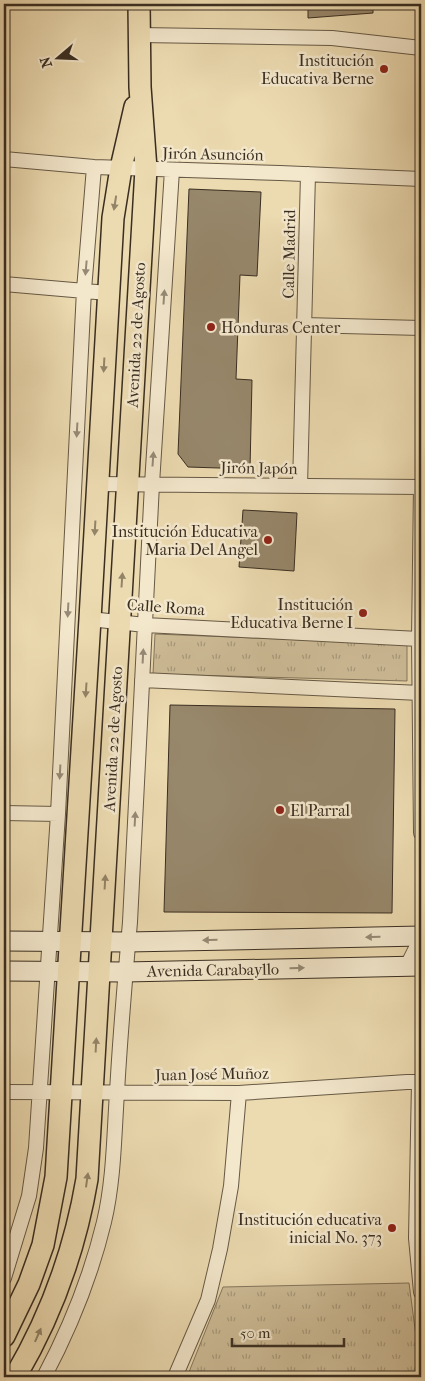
<svg xmlns="http://www.w3.org/2000/svg" width="425" height="1381" viewBox="0 0 425 1381" font-family="'IM FELL French Canon',serif">
<style>
.park{fill:url(#park-tufts);stroke:#84765c}
.building{fill:#97876b;stroke:#3a2e21}
.lines{fill:none;stroke-linecap:round;stroke-linejoin:round}
.street-casing{stroke:#665945;stroke-width:16}
.secondary-casing{stroke:#3a2e21;stroke-width:21}
.primary-casing{stroke:#3a2e21;stroke-width:24}
.street{stroke:#f3e7cc;stroke-width:14}
.secondary{stroke:#f3e7cc;stroke-width:19}
.primary{stroke:#ecdab0;stroke-width:21}
.oneway{fill:#938468}
.oneway2{fill:#968a76}
.poi-dot{fill:#8f2418;stroke:#f3e7cc;stroke-width:2}
.labels{text-anchor:middle;dominant-baseline:central;stroke-width:5;stroke-linejoin:round;paint-order:stroke}
.poi-label{font-size:16px;fill:#3a2e21;stroke:#f3e7cc;text-anchor:end}
.street-label{font-size:16px;fill:#3a2e21;stroke:#f3e7cc}
</style>
<defs>
<pattern id="park-tufts" width="24" height="20" patternUnits="userSpaceOnUse" patternTransform="scale(1.25)"><rect width="24" height="20" fill="#cebd98"/><path d="M3 7l-1-3M5 7V3M7 7l1-3M15 17l-1-3M17 17v-4M19 17l1-3" fill="none" stroke="#a89a7c"/></pattern>
</defs>
<rect width="100%" height="100%" fill="#ecdab0"/>
<filter id="stains"><feTurbulence type="fractalNoise" baseFrequency=".004" numOctaves="4"/><feColorMatrix values="0 0 0 0 .2 0 0 0 0 .09 0 0 0 0 .02 0 0 0 .5 -.17"/></filter>
<radialGradient id="worn" r=".72"><stop offset=".6" stop-color="#630" stop-opacity="0"/><stop offset="1" stop-color="#630" stop-opacity=".3"/></radialGradient>
<path class="park" d="M155,634L407,644V681L153,674Z
M409,1283L417,1344L421,1362V1377H187L223,1287Z"/>
<path class="building" d="M308,4H373V13L308,18Z
M189,189L261,192L257,276L240,275L236,379L252,380L250,469L188,467L178,454Z
M243,510L297,513L294,571L239,567Z
M170,705L395,709L392,913L164,912Z"/>
<g class="lines">
<g class="street-casing">
<path id="street" d="M139,35L332,38L421,48
M4,159L94,167L280,173L421,179
M4,284L108,293
M304,325L421,328
M97,484L421,487
M300,486L308,174
M421,487L419,639L421,833
M90,619L145,625L419,639
M142,680L420,693
M4,813L58,814
M407,966L421,938
M419,1082L416,1238L421,1292
M4,1092L239,1093L407,1082H421
M4,1278L29,1196L36,1148L58,814L84,290L94,167
M44,1377C70,1328 91,1276 104,1222C114,1180 114,1135 117,1093C120,1036 125,979 130,922L152,484L172,170
M175,1377L208,1300L220,1249L231,1186L239,1093"/>
</g>
<g class="secondary-casing">
<path id="secondary" d="M4,941L128,942L421,936
M4,971L125,972L421,966"/>
</g>
<g class="primary-casing">
<path id="primary" d="M4,1336L29,1284L43,1245L56,1177L90,619L113,218L121,168L135,107
M15,1377C51,1316 75,1250 87,1179L146,169L140,87L139,4"/>
</g>
<use href="#street" class="street"/>
<use href="#secondary" class="secondary"/>
<use href="#primary" class="primary"/>
</g>
<defs><path id="oneway-solid" d="M-6-.8H1V-3.2L6.5 0L1 3.2V.8H-6Z" transform="scale(1.25)"/></defs>
<g class="oneway">
<use href="#oneway-solid" transform="translate(115 203) rotate(99)"/>
<use href="#oneway-solid" transform="translate(104 365) rotate(93)"/>
<use href="#oneway-solid" transform="translate(95 528) rotate(93)"/>
<use href="#oneway-solid" transform="translate(122 580) rotate(-86)"/>
<use href="#oneway-solid" transform="translate(86 690) rotate(94)"/>
<use href="#oneway-solid" transform="translate(105 882) rotate(-87)"/>
<use href="#oneway-solid" transform="translate(96 1045) rotate(-87)"/>
<use href="#oneway-solid" transform="translate(87 1180) rotate(-82)"/>
<use href="#oneway-solid" transform="translate(38 1335) rotate(-66)"/>
</g>
<g class="oneway2">
<use href="#oneway-solid" transform="translate(86 268) rotate(95)"/>
<use href="#oneway-solid" transform="translate(164 297) rotate(-86)"/>
<use href="#oneway-solid" transform="translate(77 430) rotate(93)"/>
<use href="#oneway-solid" transform="translate(153 459) rotate(-86)"/>
<use href="#oneway-solid" transform="translate(68 610) rotate(93)"/>
<use href="#oneway-solid" transform="translate(143 656) rotate(-87)"/>
<use href="#oneway-solid" transform="translate(60 772) rotate(93)"/>
<use href="#oneway-solid" transform="translate(135 819) rotate(-87)"/>
<use href="#oneway-solid" transform="translate(373 937) rotate(179)"/>
<use href="#oneway-solid" transform="translate(210 940) rotate(179)"/>
<use href="#oneway-solid" transform="translate(297 968) rotate(-1)"/>
</g>
<g class="poi-dot">
<circle cx="384" cy="69" r="5"/>
<circle cx="211" cy="327" r="5"/>
<circle cx="268" cy="540" r="5"/>
<circle cx="363" cy="613" r="5"/>
<circle cx="280" cy="810" r="5"/>
<circle cx="392" cy="1228" r="5"/>
</g>
<g class="labels">
<g class="poi-label">
<text x="374" y="60">Institución<tspan x="374" dy="18">Educativa Berne</tspan></text>
<text x="221" y="327" text-anchor="start">Honduras Center</text>
<text x="258" y="531">Institución Educativa<tspan x="258" dy="18">Maria Del Angel</tspan></text>
<text x="353" y="604">Institución<tspan x="353" dy="18">Educativa Berne I</tspan></text>
<text x="290" y="810" text-anchor="start">El Parral</text>
<text x="382" y="1219">Institución educativa<tspan x="382" dy="18">inicial No. 373</tspan></text>
</g>
<g class="street-label">
<text transform="translate(213 154) rotate(1)">Jirón Asunción</text>
<text transform="translate(289 254) rotate(-89)">Calle Madrid</text>
<text transform="translate(136 335) rotate(-87)">Avenida 22 de Agosto</text>
<text transform="translate(259 468) rotate(1)">Jirón Japón</text>
<text transform="translate(166 607) rotate(4)">Calle Roma</text>
<text transform="translate(113 739) rotate(-87)">Avenida 22 de Agosto</text>
<text transform="translate(213 970) rotate(-1)">Avenida Carabayllo</text>
<text transform="translate(212 1074) rotate(-1)">Juan José Muñoz</text>
</g>
</g>
<rect width="425" height="1381" fill="none" stroke="#ecdab0" stroke-width="20"/>
<rect x="5" y="5" width="415" height="1371" fill="none" stroke="#3a2e21" stroke-width="2.5"/>
<rect x="10" y="10" width="405" height="1361" fill="none" stroke="#3a2e21"/>
<g transform="translate(58 58) rotate(251)" stroke="#f3e7cc" stroke-width="4" paint-order="stroke">
<path d="M0-4L9 19L0 12L-9 19Z" fill="#3a2e21"/>
<text y="-8" font-size="14" font-weight="bold" text-anchor="middle" fill="#3a2e21">N</text>
</g>
<path d="M232 1338v8h112v-8" fill="none" stroke="#3a2e21" stroke-width="2.5"/>
<text x="240" y="1338" font-size="15" fill="#3a2e21" stroke="#f3e7cc" stroke-width="4" paint-order="stroke">50 m</text>
<rect width="100%" height="100%" filter="url(#stains)"/>
<rect width="100%" height="100%" fill="url(#worn)"/>
</svg>
